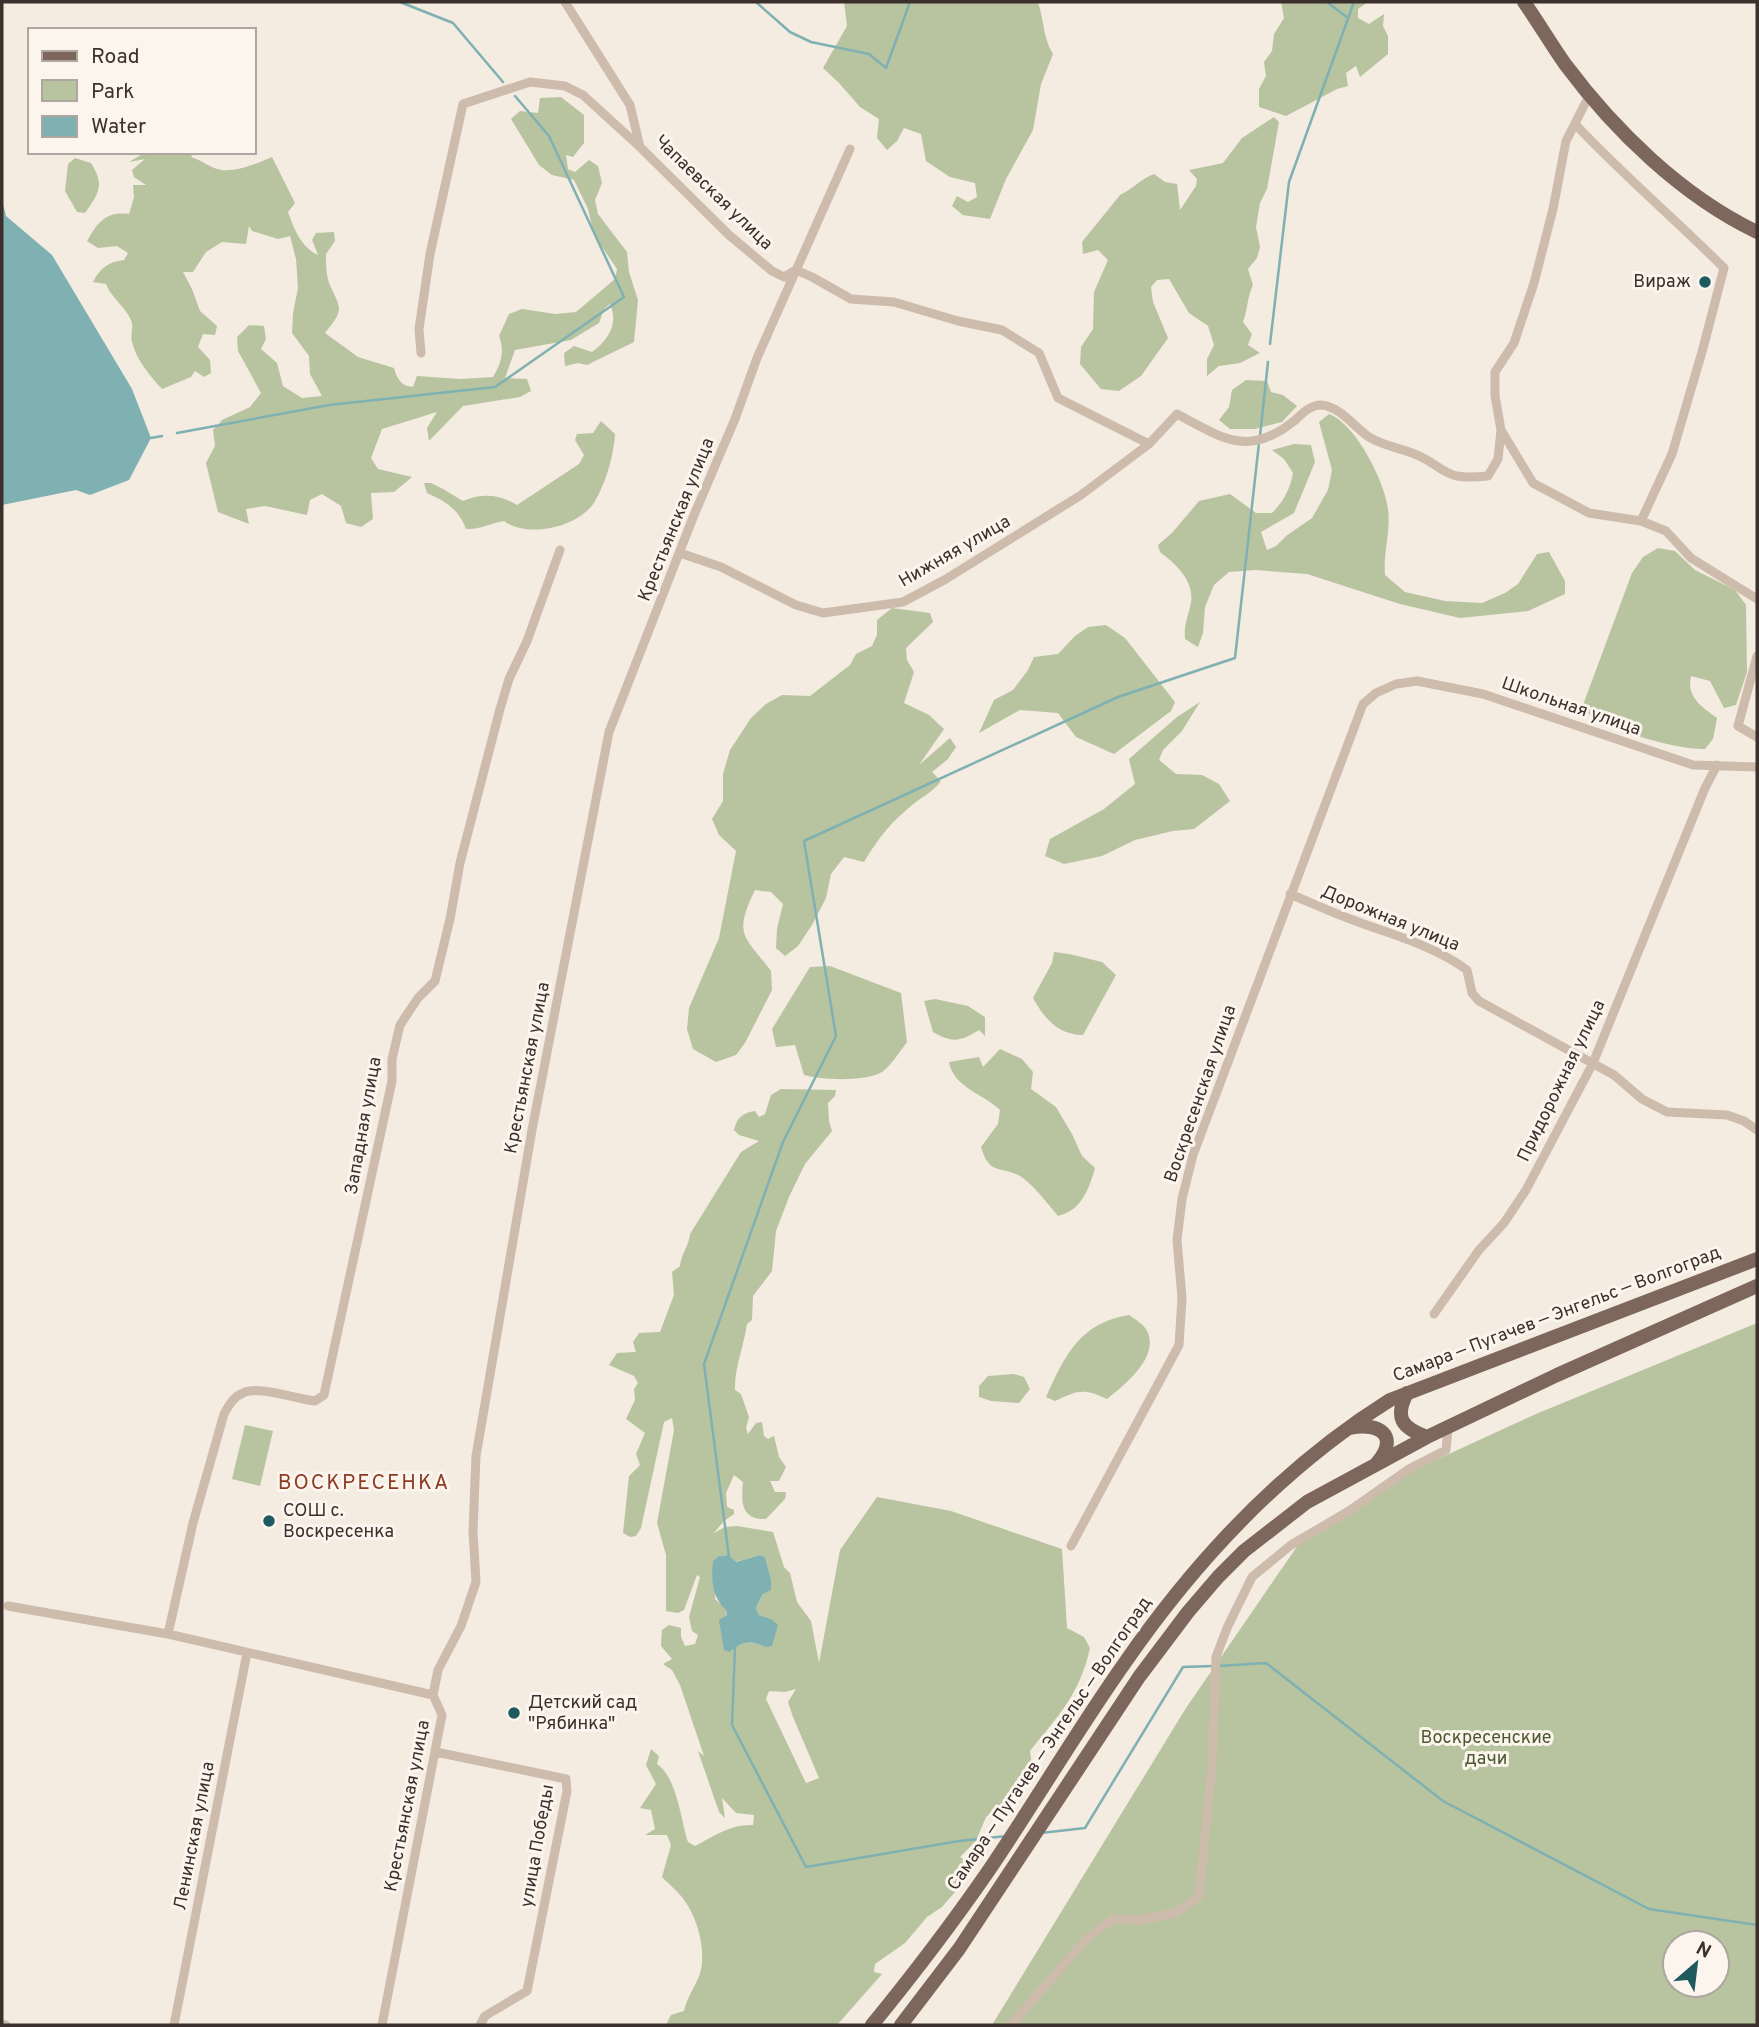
<svg xmlns="http://www.w3.org/2000/svg" width="1759" height="2027" viewBox="0 0 1759 2027" font-family="Overpass,sans-serif">
<style>
.green{fill:#b8c4a0;fill-rule:evenodd}
.water{fill:#7fb0b2}
.lines{fill:none;stroke-linecap:round;stroke-linejoin:round}
.stream{stroke:#7fb0b2;stroke-width:2.5}
.minor{stroke:#cdbbac;stroke-width:9}
.primary{stroke:#7d675c;stroke-width:14}
.poi-dot{fill:#1f5a5e;stroke:#fbf5ee;stroke-width:2.5}
.labels{text-anchor:middle;dominant-baseline:central;stroke-width:6;stroke-linejoin:round;paint-order:stroke}
.street-label{font-size:18px;fill:#3b302b;stroke:#fbf5ee}
.poi-label{font-size:18px;fill:#3b302b;stroke:#fbf5ee;text-anchor:start}
.park-label{font-size:18px;fill:#4a5a2e;stroke:#fbf5ee}
.quarter-label{font-size:21px;letter-spacing:2px;fill:#8c3b22;stroke:#fbf5ee}
</style>
<rect width="100%" height="100%" fill="#f4ebe1"/>
<path class="green" d="M844,2H1038C1044,20 1043,38 1053,54L1041,84L1033,130L1006,179L990,219L963,215L952,206L957,196L968,202L977,197L975,183L950,177L926,161L921,134L904,128L897,141L887,150L877,138L879,119L860,107L839,83L823,68L847,26Z
M1281,2H1368L1358,9V18L1369,24L1384,14L1383,26L1388,36V54L1360,77L1356,66L1346,73L1348,86L1337,89L1286,116L1259,107V89L1266,76L1264,62L1272,51L1274,34L1284,18Z
M561,97L584,115V143L573,157L566,155L568,169L575,172L589,160L598,166L602,183L595,200L598,214L627,252L629,272L638,300L634,342L587,365L578,363L565,366L564,353L574,346L592,352C608,340 619,324 610,304L604,309L599,323L571,340L515,350L505,378L527,379L531,391L520,397L463,406L429,441L427,428L437,412L382,429L371,458L378,469L412,477L394,492L371,493L373,519L361,527L346,523L341,506L322,494L310,500L307,515L265,506L246,509L249,524L218,512L206,463L215,446L213,430L222,420L250,407L261,393L238,351L237,337L249,325L264,326L266,339L261,349L277,363L283,386L302,398L322,396L310,374L309,356L292,333L293,313L298,288L296,259L290,236L278,239L252,231L249,226L246,244L222,242L206,252L193,272H183L192,289L200,311L217,326L215,335L203,334L198,347L210,360L211,373L204,377L195,371L191,377L162,389C150,376 136,359 132,342C130,335 134,328 131,320C125,306 112,299 106,284L93,282C100,268 108,262 124,260L128,253L117,246L98,248L87,241C98,222 106,211 129,214L134,197L133,185H146L134,177L132,170L145,159L129,162L146,152H195L191,157C201,160 208,166 217,169C233,174 258,163 272,157L295,203L288,212C294,229 301,247 318,255L312,240L316,233L334,232L335,241L326,254C326,263 326,274 329,283C341,310 345,308 325,333L358,357L394,368C397,379 401,386 413,387L417,376L460,379L493,377C501,364 505,351 499,336L509,314L522,309L555,314L576,312L615,279L617,269L594,235L588,209L574,180L552,175L539,165L511,119L520,111L538,113L540,98Z
M1274,117L1279,122L1267,189L1260,203L1256,227L1260,247L1257,258L1248,269L1253,285C1247,297 1248,309 1243,322L1252,334L1248,345L1260,353L1240,363L1219,366L1207,376V359L1214,345L1208,326L1189,313L1169,279L1157,280L1151,287L1153,302L1168,338L1141,376L1119,391L1101,389L1080,364L1081,347L1093,329L1094,292L1108,260L1098,250L1083,254L1082,242L1120,195C1132,190 1140,179 1154,174L1165,182L1177,184L1180,210L1196,186L1197,179L1189,170L1223,163L1242,138Z
M75,158L91,163C105,185 99,193 85,213L77,212L65,191L68,164Z
M1246,380L1267,381L1271,392L1283,395L1297,406L1282,422L1255,429H1230L1219,420L1229,407L1232,390Z
M1329,414C1356,424 1385,482 1388,509C1391,531 1383,553 1385,575L1405,592L1445,601L1482,603L1505,593L1518,584L1537,554L1549,552L1565,581V594L1528,611L1460,618L1400,604L1307,574L1255,570L1229,572L1214,585L1205,607L1203,633L1198,647L1185,639C1184,626 1187,619 1190,607C1197,583 1177,565 1160,552L1158,545L1172,533L1199,501L1230,494L1256,513H1272C1284,501 1290,489 1293,473L1284,459L1272,450L1294,444L1311,445L1315,462L1294,513L1261,532L1267,550L1276,546L1286,536L1312,518L1328,490L1332,470L1319,422Z
M601,421L615,434C614,454 606,483 595,501C580,527 528,539 504,521C490,523 480,530 466,529C458,508 446,502 427,493L424,483H431L443,489L463,501C482,493 499,494 517,505L579,464L584,455L575,440L577,434L593,433Z
M1658,548L1675,551L1695,570L1735,590L1746,605L1747,672L1736,705L1724,708L1710,681L1691,676C1686,697 1702,707 1717,718L1713,739L1705,749C1676,750 1620,732 1594,718C1589,715 1586,710 1583,705L1632,573L1643,557Z
M892,608L930,613L933,622L906,648L907,660L914,672L904,703L929,715L944,729L919,765L950,738L956,747L948,759L932,772L941,781C932,793 921,797 911,806C888,825 879,838 864,862L844,857L831,874L826,898L812,925L798,946L785,956L776,948L777,929L783,904L771,892L755,890C733,936 744,935 771,971L772,990L745,1043L736,1055L716,1062L693,1049L687,1029L689,1008L719,938L736,851L719,835L712,819L723,801V774L730,750L751,718L766,704L782,695L810,696L850,665L856,654L872,646L877,635V620Z
M1106,625L1125,638L1175,702L1171,711L1114,754L1076,737L1058,713L1020,710L979,733L994,700L1013,690L1028,670L1034,657L1058,654L1075,636L1088,627Z
M1200,702L1182,731L1163,750L1159,760L1176,774L1202,775L1219,784L1230,801L1194,829L1173,831L1135,840L1102,856L1064,864L1045,856L1050,839L1104,809L1135,784L1129,759L1177,717Z
M1054,952L1069,954L1102,962L1116,975L1083,1035C1058,1035 1044,1018 1033,998L1052,963Z
M830,966L901,993L907,1042C900,1051 891,1066 882,1072C865,1082 821,1080 804,1075L795,1045L776,1047L772,1029L810,967Z
M935,999L968,1006L985,1017V1036L979,1030C960,1042 952,1043 933,1032L924,1001Z
M1000,1049L1022,1059L1033,1072L1031,1089L1056,1107L1072,1134L1082,1156L1095,1168C1089,1189 1081,1211 1058,1216C1047,1203 1036,1188 1023,1178C1002,1164 990,1178 981,1147L998,1124L1000,1110C981,1092 954,1088 949,1062L979,1057L983,1067Z
M781,1089L836,1090L835,1096L828,1103L829,1121L832,1131L805,1164L789,1197L776,1231L772,1271L753,1296L752,1320L747,1324C744,1345 734,1370 735,1390L741,1394L749,1417L746,1428L748,1434L756,1423L762,1422L764,1436L768,1439L774,1436L779,1457L786,1467L779,1481H770L775,1492H786L785,1499L766,1519C741,1520 741,1502 743,1482L734,1475L726,1493L727,1507L734,1510V1514L724,1521L714,1533L725,1527L737,1526L773,1532L784,1567L790,1573L797,1602L811,1621L819,1663L840,1550L877,1497L951,1511L1062,1549L1067,1628L1084,1637L1090,1648C1080,1694 1058,1716 1030,1751L1032,1766L1026,1774L1024,1785L986,1817L976,1841L960,1857L964,1859L963,1867L968,1877L942,1907L927,1917L905,1943L875,1964L874,1972L882,1974L837,2025H666L671,2015L684,2011C687,1996 697,1985 701,1970C705,1950 699,1924 688,1906C682,1895 671,1886 662,1877L671,1845L667,1835H645L655,1829L651,1810L640,1808L656,1784L646,1765L651,1749L659,1756L657,1764C677,1777 681,1821 688,1842L695,1846C714,1836 731,1824 753,1825L754,1815L736,1813L722,1798L725,1818L719,1812L698,1751L704,1756L680,1685L672,1670L663,1664L672,1659L661,1646L662,1630L669,1625L681,1628V1637L685,1646L695,1644L698,1635L692,1631L689,1617L700,1577L697,1575L684,1610L678,1613L666,1611V1555L657,1523L674,1430L672,1418L664,1422L641,1528L636,1536L630,1537L623,1533L629,1476L640,1465L636,1454L645,1433L626,1419L635,1400L634,1389L638,1383L634,1376L609,1365L617,1353L636,1352L633,1342L639,1333L660,1332L674,1295L672,1272L680,1266C681,1254 689,1246 690,1234L741,1152L759,1141L739,1135L734,1130C737,1117 743,1113 755,1111L759,1117L765,1114L771,1095ZM727,1555L735,1562L760,1555L765,1557L771,1579L756,1608L759,1615L771,1619L765,1647C750,1640 743,1641 730,1652L726,1609L715,1599L719,1556ZM796,1689L788,1702L793,1717L819,1778L806,1783L766,1699L769,1691L785,1692Z
M1129,1315C1136,1320 1145,1325 1148,1333C1158,1358 1125,1385 1107,1399C1084,1388 1078,1390 1055,1401L1046,1397C1065,1355 1080,1323 1129,1315Z
M1757,1323V2025H992L1186,1708L1298,1545L1375,1488L1536,1414ZM1675,1943H1717V1985H1675Z
M1014,1374L1024,1377L1030,1389L1019,1403L991,1401L979,1397V1386L988,1376Z
M245,1425L273,1431L260,1486L232,1479Z"/>
<path class="water" d="M2,200L6,216L52,255L132,389L151,438L129,480L90,495L76,490L2,505Z
M728,1555L736,1562L760,1555L765,1557L771,1579V1590L763,1594L756,1608L759,1615L771,1619L778,1625L772,1646L765,1647C750,1640 743,1641 730,1652L724,1650L719,1620L727,1615L726,1610C712,1597 711,1580 713,1561L719,1556Z"/>
<g class="lines">
<path class="stream" d="M400,2L453,23L503,82
M756,2L790,32L811,42L869,54L886,68L910,2
M1327,2L1348,18
M1270,344L1289,182L1354,2
M177,433L329,405L495,387L624,297L549,136L515,96
M1260,436L1268,362
M151,438L162,436
M729,1557L704,1364L783,1142L836,1036L804,841L1118,697L1235,658L1259,443
M735,1647L732,1725L806,1867L959,1841L1007,1836
M1219,1666L1266,1663L1443,1801L1649,1909L1757,1925
M1041,1833L1085,1828L1183,1667L1213,1666"/>
<path class="minor" d="M565,2L630,105L640,147L729,235L772,271L784,277L796,270L812,277L851,299L894,302L958,321L1002,330L1039,353L1058,398L1149,444
M1576,125C1623,175 1675,219 1724,268L1702,352L1672,454L1641,521
M421,353L419,329L430,254L463,104L530,82L565,86L583,95L640,147
M1501,430L1533,483L1589,513L1641,521L1666,531L1691,558L1757,599
M680,553L721,567L796,605L823,613L903,602L946,579L1081,495L1149,444L1177,414C1222,438 1248,458 1294,421C1302,414 1310,405 1321,405C1340,406 1355,428 1369,437C1385,447 1403,448 1419,456C1432,461 1444,474 1457,476C1467,478 1478,477 1488,476L1498,459L1501,430L1495,396V372L1514,343L1534,283L1553,209L1566,141L1590,94
M1757,656L1738,726L1757,737
M1290,894C1314,904 1337,915 1361,923C1397,936 1436,947 1467,970L1472,993L1479,1001L1614,1075L1642,1099L1667,1112L1727,1115L1744,1121L1757,1130
M1434,1314L1479,1250L1504,1223L1526,1190L1593,1063L1705,788L1717,765
M1071,1546L1179,1345L1182,1298L1177,1240L1182,1199L1193,1155L1363,704L1376,693L1396,684L1417,681L1483,694L1693,765L1757,767
M8,1606L168,1634L433,1695
M168,1634L193,1523L224,1414C229,1405 233,1397 243,1393C257,1385 297,1399 315,1401L324,1395L392,1081V1059L400,1025L418,998L435,981L450,919L460,863L500,709L509,679L527,641L560,550
M436,1752L566,1779L567,1791L527,1991L485,2016L480,2025
M2,2024L6,2025
M174,2025L247,1653
M382,2025L442,1715L433,1695L438,1670L461,1626L476,1582L473,1531L476,1456L532,1130L609,732L694,515L735,419L757,358L850,149
M1011,2025L1086,1939L1113,1919L1139,1920L1176,1913L1199,1896L1212,1766L1216,1657L1227,1628L1252,1577L1291,1545L1349,1511L1409,1469L1446,1450L1448,1427"/>
<path class="primary" d="M1524,2C1538,22 1551,44 1565,64C1615,131 1682,196 1757,232
M1407,1393C1394,1418 1402,1428 1427,1437
M1350,1428C1379,1422 1400,1435 1377,1463
M872,2025C912,1976 951,1925 987,1873C1034,1804 1076,1732 1124,1664C1195,1561 1283,1467 1390,1400L1757,1259
M901,2025L959,1949L1139,1677L1188,1612L1218,1577L1244,1551L1307,1502L1427,1437L1557,1375L1757,1286"/>
</g>
<g class="poi-dot">
<circle cx="1705" cy="282" r="7"/>
<circle cx="269" cy="1521" r="7"/>
<circle cx="514" cy="1713" r="7"/>
</g>
<g class="labels">
<g class="street-label">
<text transform="translate(713 193) rotate(44)">Чапаевская улица</text>
<text transform="translate(677 520) rotate(-68)">Крестьянская улица</text>
<text transform="translate(955 552) rotate(-30)">Нижняя улица</text>
<text transform="translate(1571 707) rotate(19)">Школьная улица</text>
<text transform="translate(1390 919) rotate(22)">Дорожная улица</text>
<text transform="translate(528 1068) rotate(-79)">Крестьянская улица</text>
<text transform="translate(1562 1081) rotate(-64)">Придорожная улица</text>
<text transform="translate(1201 1094) rotate(-71)">Воскресенская улица</text>
<text transform="translate(364 1126) rotate(-80)">Западная улица</text>
<text transform="translate(1557 1315) rotate(-21)">Самара — Пугачев — Энгельс — Волгоград</text>
<text transform="translate(1050 1744) rotate(-56)">Самара — Пугачев — Энгельс — Волгоград</text>
<text transform="translate(408 1806) rotate(-79)">Крестьянская улица</text>
<text transform="translate(195 1836) rotate(-79)">Ленинская улица</text>
<text transform="translate(538 1846) rotate(-80)">улица Победы</text>
</g>
<g class="poi-label">
<text x="1691" y="282" text-anchor="end">Вираж</text>
<text x="283" y="1511">СОШ с.<tspan x="283" dy="21">Воскресенка</tspan></text>
<text x="528" y="1703">Детский сад<tspan x="528" dy="21">"Рябинка"</tspan></text>
</g>
<g class="park-label">
<text x="1486" y="1738">Воскресенские<tspan x="1486" dy="21">дачи</tspan></text>
</g>
<g class="quarter-label">
<text x="364" y="1483">ВОСКРЕСЕНКА</text>
</g>
</g>
<rect width="1759" height="2027" fill="none" stroke="#3b302b" stroke-width="7"/>
<rect x="28" y="28" width="228" height="126" fill="#fbf5ee" stroke="#aea6a0" stroke-width="2"/>
<rect x="42" y="51" width="35" height="10" fill="#7d675c" stroke="#aea6a0" stroke-width="2"/>
<text x="91" y="63" font-size="21" fill="#3b302b">Road</text>
<rect x="42" y="80" width="35" height="21" fill="#b8c4a0" stroke="#aea6a0" stroke-width="2"/>
<text x="91" y="98" font-size="21" fill="#3b302b">Park</text>
<rect x="42" y="116" width="35" height="21" fill="#7fb0b2" stroke="#aea6a0" stroke-width="2"/>
<text x="91" y="133" font-size="21" fill="#3b302b">Water</text>
<g transform="translate(1696 1964) rotate(28)"><circle r="33" fill="#fbf5ee" stroke="#aea6a0" stroke-width="2"/>
<path d="M0-5L12 26L0 18L-12 26Z" fill="#1f5a5e"/>
<text y="-10" font-size="19" font-weight="bold" text-anchor="middle" fill="#3b302b">N</text>
</g>
</svg>
